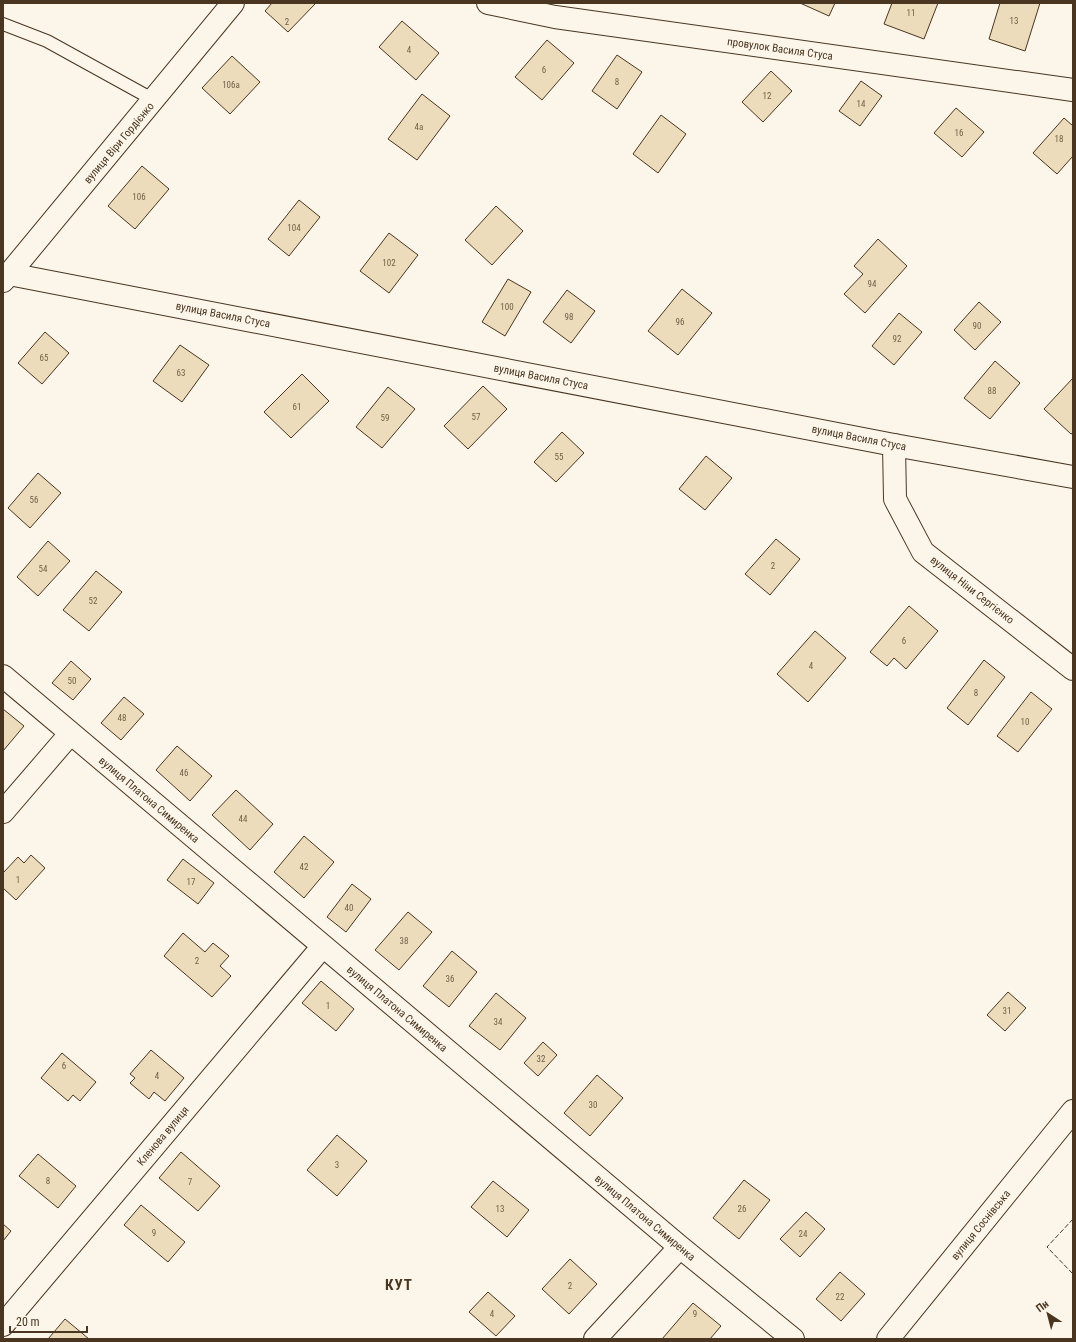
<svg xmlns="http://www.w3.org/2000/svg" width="1076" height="1342" viewBox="0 0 1076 1342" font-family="'Roboto Condensed',sans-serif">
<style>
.building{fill:#ecdcbc;stroke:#4a3520}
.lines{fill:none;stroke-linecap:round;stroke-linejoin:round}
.service-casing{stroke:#4a3520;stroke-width:14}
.minor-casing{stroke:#4a3520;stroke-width:24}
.tertiary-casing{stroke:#4a3520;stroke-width:24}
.service{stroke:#fbf6e9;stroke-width:12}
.minor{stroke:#fbf6e9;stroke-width:22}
.tertiary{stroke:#fbf6e9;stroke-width:22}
.fence{stroke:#4a3520;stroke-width:1;stroke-dasharray:5 2;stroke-linecap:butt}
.labels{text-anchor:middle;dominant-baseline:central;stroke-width:3;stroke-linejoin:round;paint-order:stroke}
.number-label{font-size:9px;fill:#725f47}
.street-label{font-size:11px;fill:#4a3520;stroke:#fbf6e9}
.district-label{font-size:15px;font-weight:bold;letter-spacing:1px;fill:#4a3520;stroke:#fbf6e9}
</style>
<rect width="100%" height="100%" fill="#fbf6e9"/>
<path class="building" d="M272,3H314L315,4L288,32L265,11Z
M800,3H835L829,16Z
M892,3H938L924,39L884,24Z
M1000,3H1040L1025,51L989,39Z
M402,21L439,53L416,80L379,47Z
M547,40L574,63L542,100L515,77Z
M617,55L642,72L617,109L592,91Z
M232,56L260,82L230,114L202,88Z
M771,71L792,91L763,122L742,102Z
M861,81L882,96L860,126L839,111Z
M422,94L450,116L417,160L388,139Z
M956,108L984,132L962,157L934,133Z
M661,115L686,134L658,173L633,154Z
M1064,118L1073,126V156L1057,174L1033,153Z
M142,166L169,189L135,229L108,206Z
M299,200L320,217L289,256L268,239Z
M496,206L523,231L492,265L465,240Z
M389,233L418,255L389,293L360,271Z
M878,239L907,266L865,313L844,294L863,274L854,266Z
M508,279L531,292L505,336L482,322Z
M682,289L712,313L678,355L648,331Z
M567,290L595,311L571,343L543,322Z
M979,302L1001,322L975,350L954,330Z
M899,313L922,332L894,365L872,346Z
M45,332L69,353L42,384L18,363Z
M180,345L209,365L182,402L153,381Z
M995,361L1020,383L990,419L964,398Z
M302,374L329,401L291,438L264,412Z
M1073,378V433L1071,434L1044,409Z
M483,386L507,409L468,449L444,426Z
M388,387L415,409L382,448L356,427Z
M562,432L584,453L556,482L534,462Z
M706,456L732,478L705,510L679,489Z
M38,473L61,493L30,528L8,508Z
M776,539L800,559L770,595L745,574Z
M48,541L70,561L38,596L17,577Z
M96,571L122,592L89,631L63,610Z
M909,606L938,631L906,669L894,658L887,666L870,652Z
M815,631L846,658L808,702L777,674Z
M984,660L1005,677L968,725L947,708Z
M71,661L91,679L73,700L52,683Z
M1031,692L1052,709L1018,752L997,736Z
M124,697L144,714L121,740L101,723Z
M3,709L24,726L3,751Z
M177,746L212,776L190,801L156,770Z
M236,790L273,824L250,850L212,815Z
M304,836L334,862L304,898L274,872Z
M31,855L45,868L16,900L3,888V873L18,857L24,863Z
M183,859L214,883L198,904L167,880Z
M352,884L371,899L346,932L327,917Z
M408,912L432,932L399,970L375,950Z
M183,933L205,952L213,943L229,956L220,966L231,976L212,997L164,956Z
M452,951L477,972L449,1007L423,986Z
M321,981L354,1009L336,1031L302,1003Z
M1008,992L1026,1008L1005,1031L987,1015Z
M496,993L526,1018L500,1050L469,1026Z
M543,1042L557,1055L538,1076L524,1063Z
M151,1050L184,1078L165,1101L154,1092L149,1099L130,1083L135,1078L130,1074Z
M62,1053L96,1082L80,1101L73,1095L68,1101L41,1078Z
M597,1075L623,1098L590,1136L564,1113Z
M337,1135L367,1161L337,1196L307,1170Z
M181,1152L220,1186L198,1211L159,1178Z
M38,1154L76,1186L58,1208L19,1176Z
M744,1180L770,1200L739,1239L713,1218Z
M493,1181L529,1210L507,1237L471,1207Z
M141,1205L185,1242L168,1262L124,1225Z
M806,1212L825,1229L800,1257L780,1239Z
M3,1224L11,1231L3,1241Z
M570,1259L597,1284L569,1314L542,1289Z
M840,1272L865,1294L841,1321L816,1299Z
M488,1292L515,1316L496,1336L469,1312Z
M693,1303L721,1326L710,1339H662Z
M65,1319L89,1339H48Z"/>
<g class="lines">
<g class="service-casing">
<path id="service" d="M3,24L47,41L154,100"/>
</g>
<g class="minor-casing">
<path id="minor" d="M488,3L555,17L1073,90
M9,274L233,3
M894,445L895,499L923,552L1073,669
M3,676L680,1247L793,1339
M3,812L70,734
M3,1325L323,946
M595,1339L680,1247
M888,1339L1073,1111"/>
</g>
<g class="tertiary-casing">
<path id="tertiary" d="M3,281L9,274L894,445L1073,477"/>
</g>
<use href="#service" class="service"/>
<use href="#minor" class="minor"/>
<use href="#tertiary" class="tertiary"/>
<path class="fence" d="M1073,1219L1047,1247L1073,1274"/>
</g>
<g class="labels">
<g class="number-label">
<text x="911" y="13">11</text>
<text x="1014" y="21">13</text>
<text x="287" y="22">2</text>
<text x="409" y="50">4</text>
<text x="544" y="70">6</text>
<text x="617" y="82">8</text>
<text x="231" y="85">106а</text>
<text x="767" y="96">12</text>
<text x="861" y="104">14</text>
<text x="419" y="127">4а</text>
<text x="959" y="133">16</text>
<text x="1059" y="139">18</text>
<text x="139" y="197">106</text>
<text x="294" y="228">104</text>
<text x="389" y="263">102</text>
<text x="872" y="284">94</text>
<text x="507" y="307">100</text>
<text x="569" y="317">98</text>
<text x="680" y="322">96</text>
<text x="977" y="326">90</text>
<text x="897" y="339">92</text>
<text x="44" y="358">65</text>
<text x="181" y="373">63</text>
<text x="992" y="391">88</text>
<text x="297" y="407">61</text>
<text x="476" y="417">57</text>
<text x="385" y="418">59</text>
<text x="559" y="457">55</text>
<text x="34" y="500">56</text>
<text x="773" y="566">2</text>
<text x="43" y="569">54</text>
<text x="93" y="601">52</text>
<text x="904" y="641">6</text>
<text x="811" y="666">4</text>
<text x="72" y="681">50</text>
<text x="976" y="693">8</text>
<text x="122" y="718">48</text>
<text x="1025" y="722">10</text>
<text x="184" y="773">46</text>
<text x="243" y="819">44</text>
<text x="304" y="867">42</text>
<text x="18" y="880">1</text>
<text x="191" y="882">17</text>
<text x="349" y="908">40</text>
<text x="404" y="941">38</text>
<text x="197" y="961">2</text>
<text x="450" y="979">36</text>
<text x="328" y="1006">1</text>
<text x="1007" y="1011">31</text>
<text x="498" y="1022">34</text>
<text x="541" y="1059">32</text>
<text x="64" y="1066">6</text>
<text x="157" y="1076">4</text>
<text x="593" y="1105">30</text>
<text x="337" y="1165">3</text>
<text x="48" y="1181">8</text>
<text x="190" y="1182">7</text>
<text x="500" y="1209">13</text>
<text x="742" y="1209">26</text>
<text x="154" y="1233">9</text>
<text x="803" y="1234">24</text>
<text x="570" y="1286">2</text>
<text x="840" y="1297">22</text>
<text x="492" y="1314">4</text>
<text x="695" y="1314">9</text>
</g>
<g class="street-label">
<text transform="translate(780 49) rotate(8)">провулок Василя Стуса</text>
<text transform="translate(119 143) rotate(-50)">вулиця Віри Гордієнко</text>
<text transform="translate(223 315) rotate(11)">вулиця Василя Стуса</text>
<text transform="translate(541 377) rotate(11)">вулиця Василя Стуса</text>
<text transform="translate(859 438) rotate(11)">вулиця Василя Стуса</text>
<text transform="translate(972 590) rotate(38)">вулиця Ніни Сергієнко</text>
<text transform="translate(149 800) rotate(40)">вулиця Платона Симиренка</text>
<text transform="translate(397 1009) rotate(40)">вулиця Платона Симиренка</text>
<text transform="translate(163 1136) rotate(-50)">Кленова вулиця</text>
<text transform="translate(645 1218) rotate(40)">вулиця Платона Симиренка</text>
<text transform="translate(981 1225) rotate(-51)">вулиця Соснівська</text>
</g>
<g class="district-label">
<text x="399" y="1285">КУТ</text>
</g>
</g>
<rect width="1076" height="1342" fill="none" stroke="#4a3520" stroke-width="8"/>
<g transform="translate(1048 1314) rotate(324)" stroke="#fbf6e9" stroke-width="3" paint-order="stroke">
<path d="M0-3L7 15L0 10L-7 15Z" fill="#4a3520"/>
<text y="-6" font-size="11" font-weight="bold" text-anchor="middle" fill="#4a3520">Пн</text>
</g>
<path d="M10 1326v6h77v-6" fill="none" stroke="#4a3520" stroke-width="2"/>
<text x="16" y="1326" font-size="12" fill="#4a3520" stroke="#fbf6e9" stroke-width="3" paint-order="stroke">20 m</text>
</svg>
